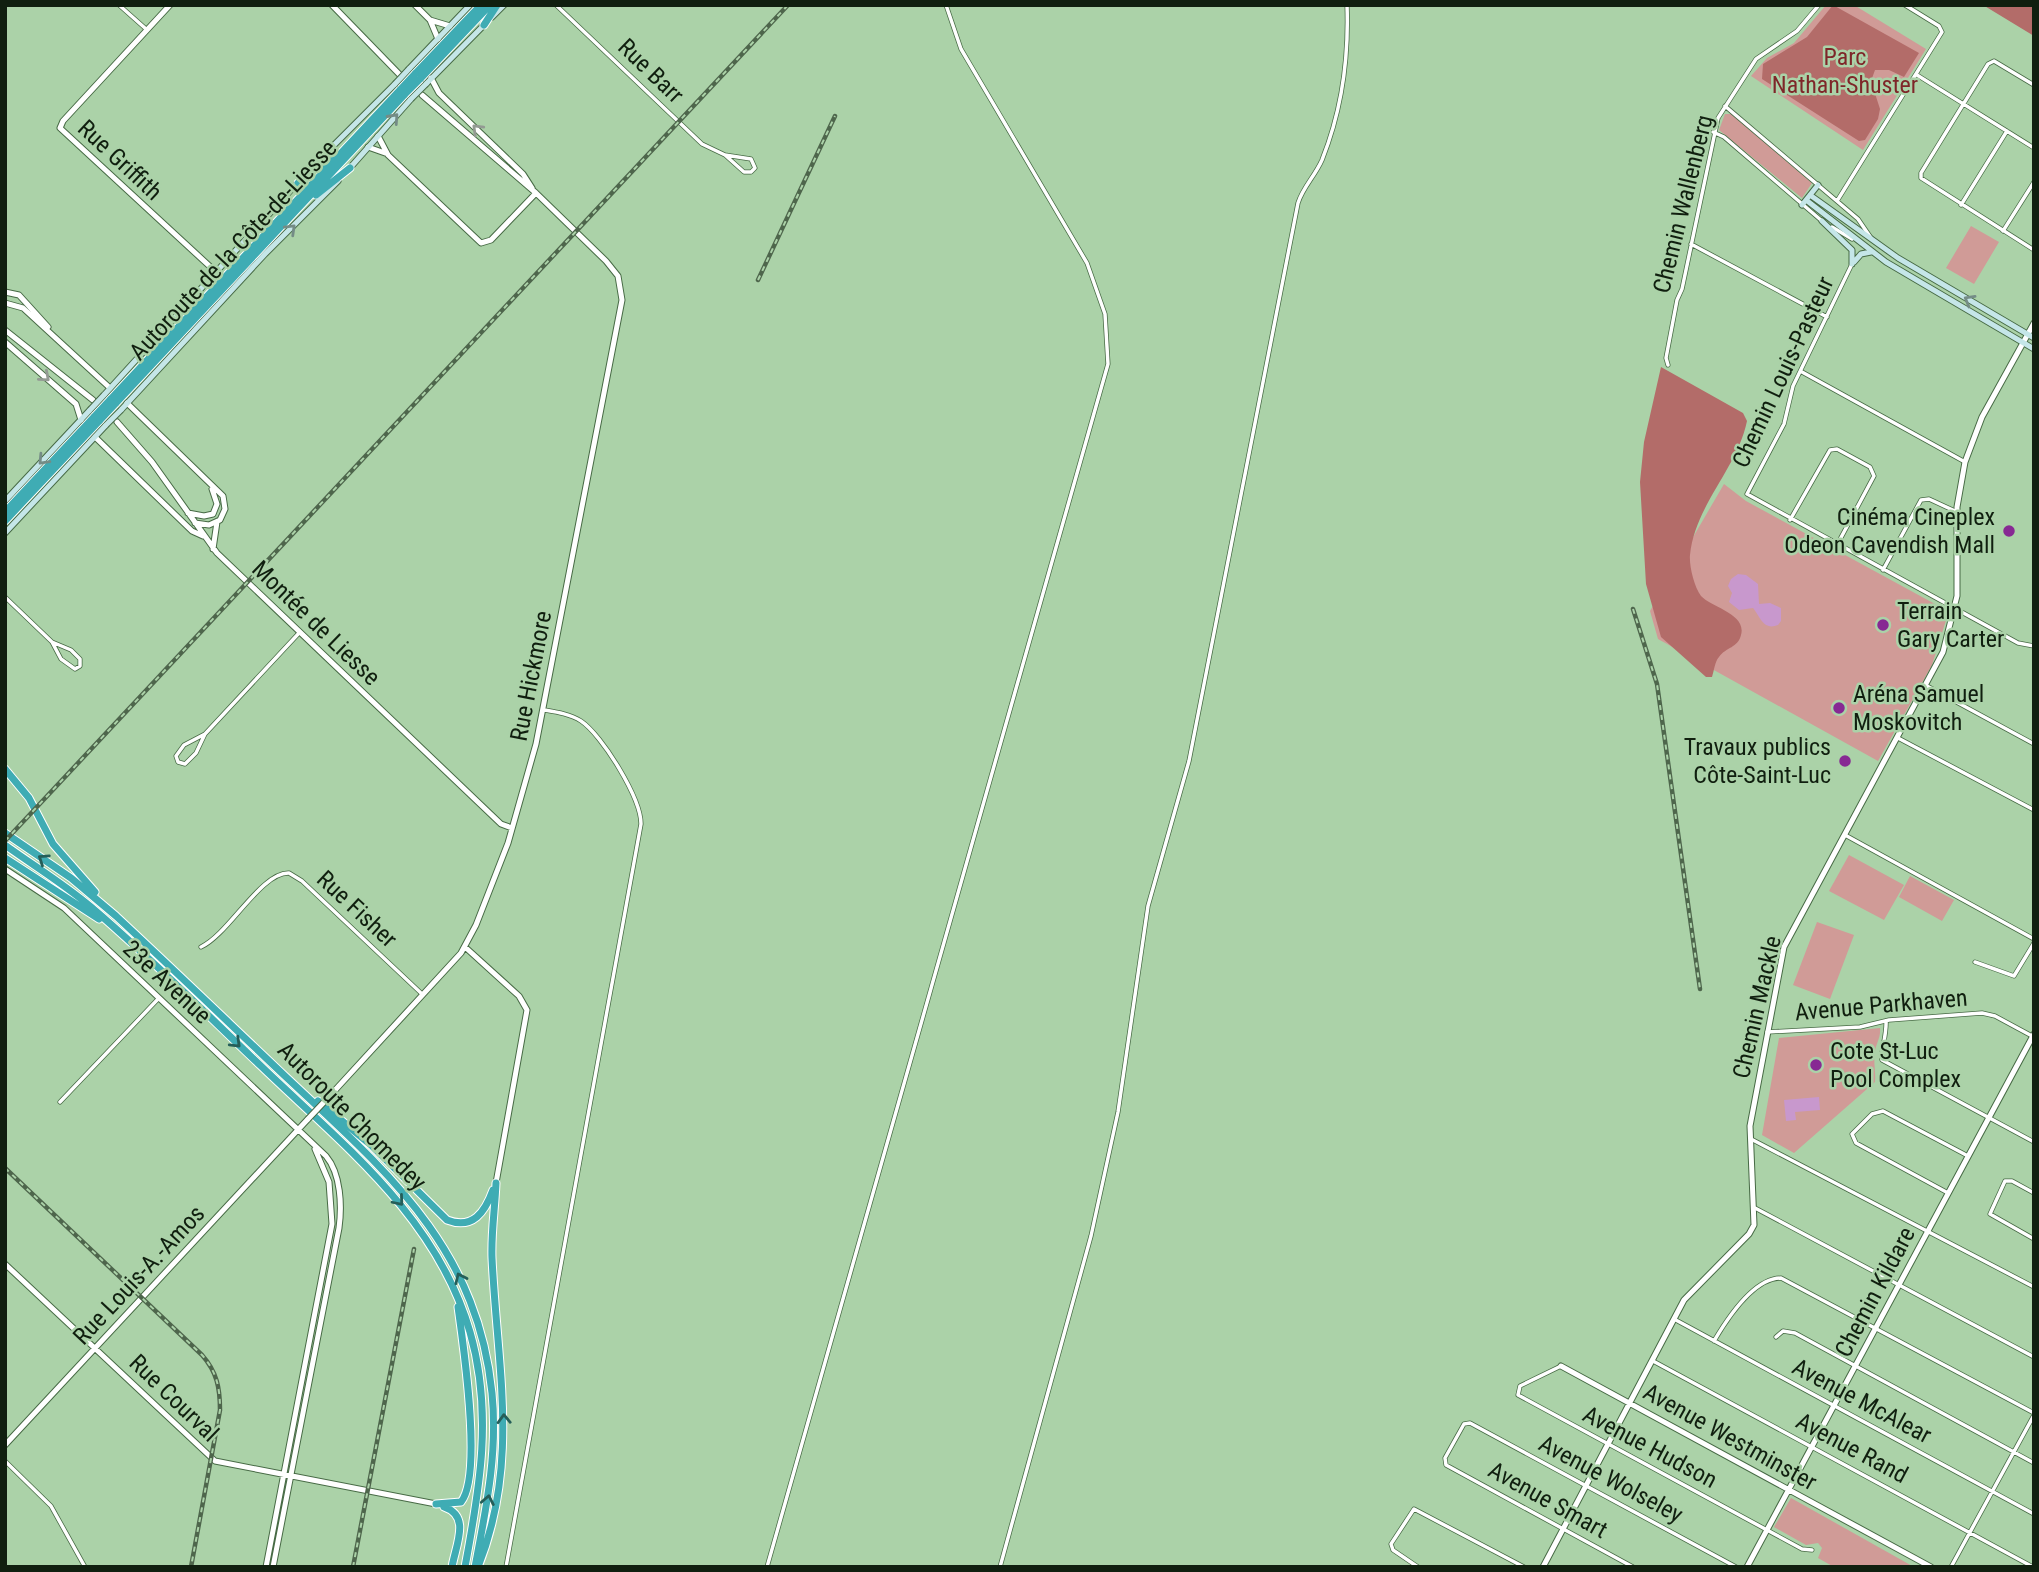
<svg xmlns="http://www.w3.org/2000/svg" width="2039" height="1572" viewBox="0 0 2039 1572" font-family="'Roboto Condensed',sans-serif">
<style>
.green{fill:#d09b97}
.forest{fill:#b36c69}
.water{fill:#c898cd}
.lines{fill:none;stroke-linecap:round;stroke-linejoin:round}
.minor-casing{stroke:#476a45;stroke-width:5}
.tertiary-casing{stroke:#476a45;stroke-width:7}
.secondary-casing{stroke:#476a45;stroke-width:7}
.motorway-casing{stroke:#fff;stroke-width:9}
.minor{stroke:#fff;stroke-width:3.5}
.tertiary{stroke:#fff;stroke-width:5}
.secondary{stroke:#c5e6e8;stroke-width:5}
.motorway{stroke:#3facb4;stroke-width:7}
.rail-casing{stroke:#4e664c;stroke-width:4.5}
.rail{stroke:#abd2a8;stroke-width:2;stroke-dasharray:5;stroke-linecap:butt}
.tertiary-bridge-casing{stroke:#476a45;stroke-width:7;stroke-linecap:butt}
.secondary-bridge-casing{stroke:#476a45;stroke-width:7;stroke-linecap:butt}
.motorway-bridge-casing{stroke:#fff;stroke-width:9;stroke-linecap:butt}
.tertiary-bridge{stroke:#fff;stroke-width:5}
.secondary-bridge{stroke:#c5e6e8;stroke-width:5}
.motorway-bridge{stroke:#3facb4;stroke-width:7}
.oneway{stroke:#748c86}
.oneway2{stroke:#939a93}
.oneway3{stroke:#255e59}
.poi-dot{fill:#872993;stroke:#abd2a8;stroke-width:2.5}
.labels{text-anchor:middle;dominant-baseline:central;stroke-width:5;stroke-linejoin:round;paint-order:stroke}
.park-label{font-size:24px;fill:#7e2629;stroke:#abd2a8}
.street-label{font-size:24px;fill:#101f0f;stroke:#abd2a8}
.poi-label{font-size:24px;fill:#101f0f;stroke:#abd2a8;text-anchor:start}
</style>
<rect width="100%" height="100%" fill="#abd2a8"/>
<path class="green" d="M1826,5H1854L1926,49L1863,150L1751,76L1767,58L1794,43Z
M1725,114H1732L1812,183L1802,198L1719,130Z
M1971,226L1999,242L1974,284L1946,268Z
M1724,484L1746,501L1946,610L1948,614L1932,665L1878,761L1658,639L1650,611Z
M1849,855L1904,885L1884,920L1829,891Z
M1910,876L1954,900L1942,921L1899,897Z
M1817,922L1854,935L1830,999L1793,985Z
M1880,1028C1881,1038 1876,1043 1875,1052C1873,1060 1876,1072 1875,1082L1794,1153L1762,1135L1779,1038Z
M1791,1498L1914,1567H1834L1818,1558L1822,1548L1818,1543L1806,1545L1774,1527Z"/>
<path class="forest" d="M1833,5L1919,53L1904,77L1889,70H1875L1871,81L1880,109L1878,119L1865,140L1859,141L1762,79L1763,64L1807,37Z
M1983,5H2034V36Z
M1661,367L1743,413L1747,421C1737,469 1695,505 1690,555C1689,565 1694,587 1701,596C1711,607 1747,614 1741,635C1738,648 1726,647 1719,657C1715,661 1714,671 1712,677H1706L1661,637L1646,584L1640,482L1644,442Z"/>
<path class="water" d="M1738,574L1746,575L1758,584L1759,604L1770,603L1781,608V621L1778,625C1763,631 1760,616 1753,608L1739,610L1729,602L1732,593L1728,586L1731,579Z
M1819,1097L1820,1110L1795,1112L1796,1120L1786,1121L1784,1100Z"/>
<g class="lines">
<g class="minor-casing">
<path id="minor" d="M119,5L146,29
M556,5L702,144L725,155L744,172H751L755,168L751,159L725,155
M1917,75L2034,148
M2034,85L1994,61L1988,64L1921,173V178L2034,250
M1725,106L1858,219L1871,238
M1713,132L1724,137L1822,221
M1837,201L1942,32L1939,26L1905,5
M1961,205L2007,131
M1832,227L1852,239
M2003,231L2034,182
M1691,244L1827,317
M1852,264L1793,386L1784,424L1747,494L2018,643L2034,646
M1668,365L1666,358L1677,300L1682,289L1718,118L1756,59L1797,31L1819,5
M1802,372L1965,462
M1790,520L1830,450L1837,449L1870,467L1874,476L1837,545
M1883,570L1921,500L1929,499L1957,512
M5,597L52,642L61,659L75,669L80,666V659L71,650L52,642
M1927,686L2034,744
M205,734L196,753L185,764L178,762L176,756L184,745L205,734L300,632
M1898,738L2034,810
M1845,835L2034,939
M201,947C229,934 261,872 289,873L302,881L422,994
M1975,962L2014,976L2034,943
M1886,1021C1887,1035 1880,1054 1882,1060L2034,1142
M1767,1032L1860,1027L1889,1020L1982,1013L1995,1016L2032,1036
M60,1102L159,998
M1751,1139L2034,1287
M1948,1193L1856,1143L1852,1134L1872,1114L1883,1111L1968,1156
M2034,1193L2012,1181H2005L1990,1214L2034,1239
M1755,1208L2034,1357
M1674,1319L2034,1514
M1776,1337L1783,1331L1795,1333L2034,1463
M1714,1341C1727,1319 1753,1278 1781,1278L2034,1413
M1653,1361L2033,1567
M1561,1366L1520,1386L1518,1395L1802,1549L1812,1550
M5,1461L51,1506L85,1567
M506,1567L641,824C641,798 602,735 581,721C570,714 556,712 544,710
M767,1567L1108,364L1105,314L1087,263L961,49L946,5
M1000,1567L1091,1236L1118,1112L1148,906L1189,761L1298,203C1303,187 1315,176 1322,160C1342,110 1349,59 1347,5
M1418,1567L1393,1550L1391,1544L1414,1509L1524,1567
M1633,1567L1446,1465L1445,1458L1464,1424L1470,1423L1736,1567
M1951,1567L2034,1415"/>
</g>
<g class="tertiary-casing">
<path id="tertiary" d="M170,5L63,121L60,128L217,273
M332,5L399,74
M415,5L430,20L438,39
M430,20L450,26
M431,78L439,93L523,174L532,188
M378,136L388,155L481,243L491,240L536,193
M368,147L385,153
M5,292L19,295L48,327
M5,303L23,308L110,388
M5,330L93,400
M5,342L76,404L81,420
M127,403L223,496L225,509L220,520L209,525L195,523
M117,422L152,462L217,553L501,824L512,828
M95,437L192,531L203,536
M188,513L204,516L213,514L217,504L212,489
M213,549L217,522
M5,869L64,908L326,1156C341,1174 342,1206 339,1228L273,1567
M465,947L519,996L527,1010L496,1183
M326,1100L461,953L476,925L508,843L536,744L622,300L618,276L606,261L536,193L422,95
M5,1264L215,1461L436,1504
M1561,1366L1931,1567
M5,1445L308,1119
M266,1567L332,1224L329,1182L315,1149
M1543,1567L1684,1300L1749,1234L1754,1225L1750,1126L1784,947L1943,652L1957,596V507L1965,462L1982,417L2034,323
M1747,1567L2034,1034"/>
</g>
<g class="secondary-casing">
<path id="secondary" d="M492,17L504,5
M409,69L470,5
M426,84L485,24
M349,169L411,99
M307,172L395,84
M1810,195L1898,258L2034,338
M1806,200L1886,262L2034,349
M1802,205L1818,185
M1822,221L1852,250V264
M1854,262L1861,254L1871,252
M104,395L300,180
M121,410L265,254L338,181
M5,501L90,410
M5,533L106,425"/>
</g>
<g class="motorway-casing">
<path id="motorway" d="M484,25L497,5
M415,74L481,5
M420,79L490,5
M298,183L334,154
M316,195L350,168
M110,400L401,89
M115,404L405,94
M5,512L95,416
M5,521L100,420
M5,769L29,798L53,844L95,892
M5,833L71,878L116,916C173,969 229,1023 286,1077C386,1171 477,1246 492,1393C498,1453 486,1509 475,1567
M5,845C34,866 64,884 91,907C150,957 205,1013 261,1066C343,1145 437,1217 470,1332C493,1412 480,1487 465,1567
M5,858L99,919
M318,1101L371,1145L447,1220C473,1230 485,1212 493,1190
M436,1504L461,1502C483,1475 463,1343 458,1307
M444,1507C471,1516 456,1544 452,1567
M478,1567C520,1462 497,1366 492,1258C491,1233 495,1208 496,1183"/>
</g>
<use href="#minor" class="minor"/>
<use href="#tertiary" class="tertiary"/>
<use href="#secondary" class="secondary"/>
<use href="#motorway" class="motorway"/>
<g class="rail-casing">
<path id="rail" d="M758,280L835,116
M1633,609L1657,684L1700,989
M5,841L788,5
M5,1168L202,1355C217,1372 220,1388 220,1410L191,1567
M353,1567L414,1249"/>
</g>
<use href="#rail" class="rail"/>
<g class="tertiary-bridge-casing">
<path id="tertiary-bridge" d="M308,1119L326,1100"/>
</g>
<g class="secondary-bridge-casing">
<path id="secondary-bridge" d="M395,84L409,69
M411,99L426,84
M90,410L104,395
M106,425L121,410"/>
</g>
<g class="motorway-bridge-casing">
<path id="motorway-bridge" d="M401,89L415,74
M405,94L420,79
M95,416L110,400
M100,420L115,404"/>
</g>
<use href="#tertiary-bridge" class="tertiary-bridge"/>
<use href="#secondary-bridge" class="secondary-bridge"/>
<use href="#motorway-bridge" class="motorway-bridge"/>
</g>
<defs><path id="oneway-chevron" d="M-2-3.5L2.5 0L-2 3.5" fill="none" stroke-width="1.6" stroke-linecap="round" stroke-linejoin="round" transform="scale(1.75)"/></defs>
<g class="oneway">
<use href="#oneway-chevron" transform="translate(394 118) rotate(-48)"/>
<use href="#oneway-chevron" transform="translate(291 229) rotate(-44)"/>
<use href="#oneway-chevron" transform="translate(1969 300) rotate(-150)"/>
<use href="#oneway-chevron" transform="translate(43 460) rotate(133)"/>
</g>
<g class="oneway2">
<use href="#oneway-chevron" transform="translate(477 129) rotate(-136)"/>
<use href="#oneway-chevron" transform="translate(45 377) rotate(41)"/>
</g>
<g class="oneway3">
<use href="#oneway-chevron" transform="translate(43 859) rotate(-146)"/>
<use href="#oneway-chevron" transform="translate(236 1043) rotate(44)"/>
<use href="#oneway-chevron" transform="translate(399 1201) rotate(50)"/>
<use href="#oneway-chevron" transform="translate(460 1278) rotate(-115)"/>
<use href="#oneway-chevron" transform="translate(504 1419) rotate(-92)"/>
<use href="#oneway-chevron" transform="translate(488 1500) rotate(-79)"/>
</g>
<g class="poi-dot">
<circle cx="2009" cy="531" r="7"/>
<circle cx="1883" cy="625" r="7"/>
<circle cx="1839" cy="708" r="7"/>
<circle cx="1845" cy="761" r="7"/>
<circle cx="1816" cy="1065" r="7"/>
</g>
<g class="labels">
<g class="park-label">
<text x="1845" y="57">Parc<tspan x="1845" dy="28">Nathan-Shuster</tspan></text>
</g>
<g class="street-label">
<text transform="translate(651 71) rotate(44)">Rue Barr</text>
<text transform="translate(120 160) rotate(43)">Rue Griffith</text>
<text transform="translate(1683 204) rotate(-76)">Chemin Wallenberg</text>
<text transform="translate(233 250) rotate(-47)">Autoroute de la Côte-de-Liesse</text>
<text transform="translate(1783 372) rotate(-65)">Chemin Louis-Pasteur</text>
<text transform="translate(316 623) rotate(44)">Montée de Liesse</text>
<text transform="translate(531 676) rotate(-79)">Rue Hickmore</text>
<text transform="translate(357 909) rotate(43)">Rue Fisher</text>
<text transform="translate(167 982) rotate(43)">23e Avenue</text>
<text transform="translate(1881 1005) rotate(-5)">Avenue Parkhaven</text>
<text transform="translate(1757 1007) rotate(-77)">Chemin Mackle</text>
<text transform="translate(352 1116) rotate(45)">Autoroute Chomedey</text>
<text transform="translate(139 1275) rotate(-47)">Rue Louis-A.-Amos</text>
<text transform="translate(1875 1292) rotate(-62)">Chemin Kildare</text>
<text transform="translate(174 1398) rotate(44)">Rue Courval</text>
<text transform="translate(1862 1401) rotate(28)">Avenue McAlear</text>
<text transform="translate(1730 1437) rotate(29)">Avenue Westminster</text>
<text transform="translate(1650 1447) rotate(28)">Avenue Hudson</text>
<text transform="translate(1852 1448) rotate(28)">Avenue Rand</text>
<text transform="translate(1611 1479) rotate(28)">Avenue Wolseley</text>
<text transform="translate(1548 1500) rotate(29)">Avenue Smart</text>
</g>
<g class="poi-label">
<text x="1995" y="517" text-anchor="end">Cinéma Cineplex<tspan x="1995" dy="28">Odeon Cavendish Mall</tspan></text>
<text x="1897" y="611">Terrain<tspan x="1897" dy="28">Gary Carter</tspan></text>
<text x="1853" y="694">Aréna Samuel<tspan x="1853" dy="28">Moskovitch</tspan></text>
<text x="1831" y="747" text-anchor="end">Travaux publics<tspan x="1831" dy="28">Côte-Saint-Luc</tspan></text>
<text x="1830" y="1051">Cote St-Luc<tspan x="1830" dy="28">Pool Complex</tspan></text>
</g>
</g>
<rect width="2039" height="1572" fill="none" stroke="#101f0f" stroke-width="14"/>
</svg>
